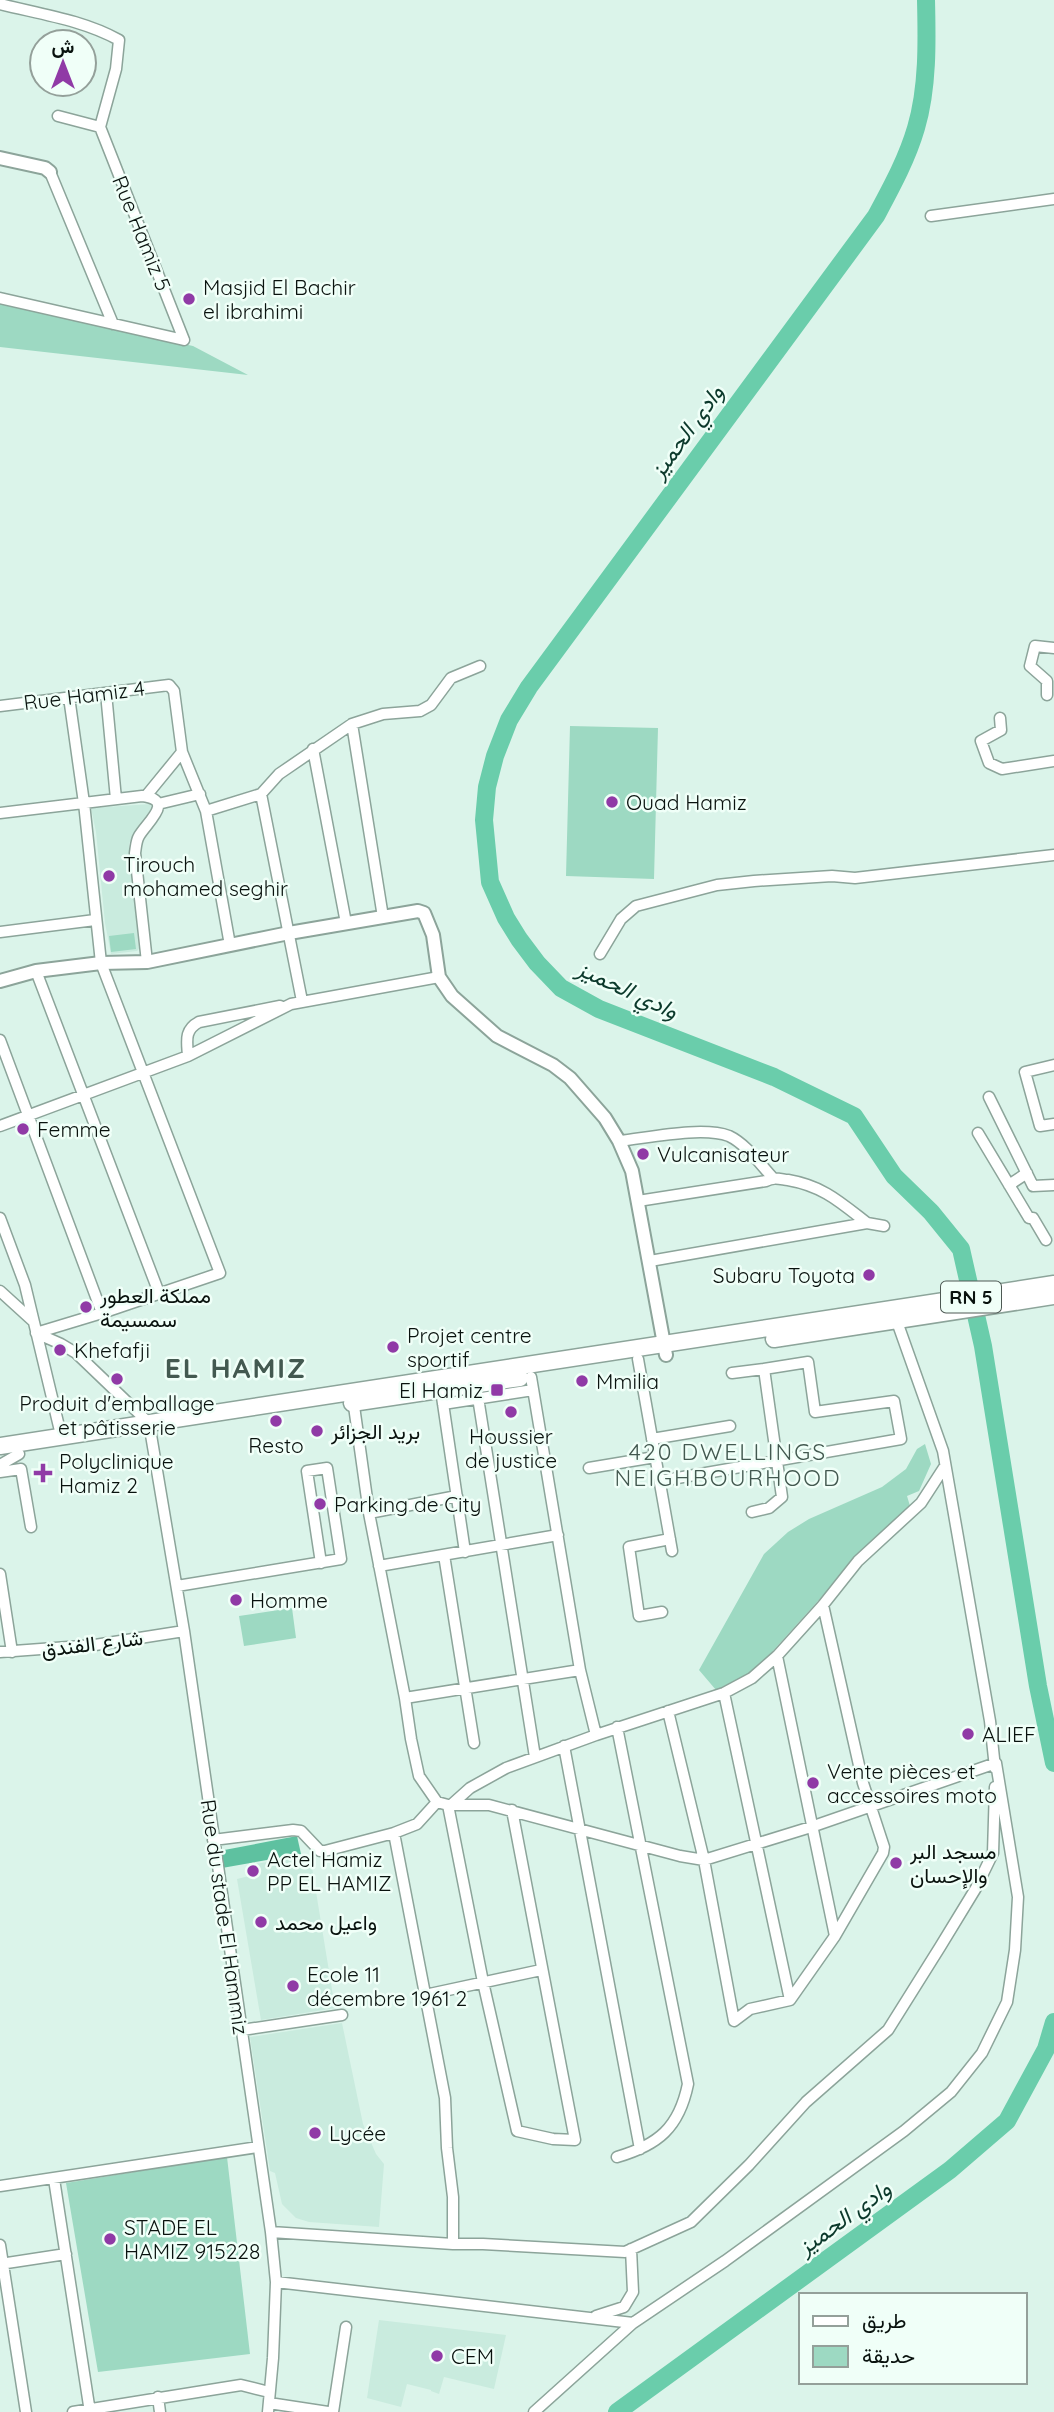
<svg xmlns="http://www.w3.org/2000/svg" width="1054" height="2412" viewBox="0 0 1054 2412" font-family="Quicksand,Vazirmatn,sans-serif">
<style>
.built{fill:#c9ebde}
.green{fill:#9dd9c2}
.forest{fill:#5ec1a0}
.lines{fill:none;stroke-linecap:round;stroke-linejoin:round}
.river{stroke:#6acdab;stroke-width:18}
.minor-casing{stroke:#8ca49a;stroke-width:13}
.tertiary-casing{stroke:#8ca49a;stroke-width:16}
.trunk-casing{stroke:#8ca49a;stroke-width:19}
.minor{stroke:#fff;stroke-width:10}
.tertiary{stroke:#fff;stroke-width:12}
.trunk{stroke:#fff;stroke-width:16}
.poi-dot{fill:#903aa6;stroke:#f0fff8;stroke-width:2.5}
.labels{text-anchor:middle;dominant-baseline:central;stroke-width:5;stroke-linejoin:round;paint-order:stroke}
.shield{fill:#f0fff8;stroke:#4e5954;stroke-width:2}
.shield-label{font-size:19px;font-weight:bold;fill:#09120e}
.street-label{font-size:21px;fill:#09120e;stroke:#f0fff8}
.poi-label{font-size:21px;fill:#09120e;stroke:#f0fff8;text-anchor:start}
.water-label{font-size:23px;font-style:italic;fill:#0b392b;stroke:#f0fff8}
.neighbourhood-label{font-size:23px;letter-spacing:2px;fill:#435950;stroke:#f0fff8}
.district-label{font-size:28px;font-weight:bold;letter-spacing:2px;fill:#435950;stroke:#f0fff8}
</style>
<rect width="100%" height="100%" fill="#dbf4ea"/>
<path class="built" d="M151,804L152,808L136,829L129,844L139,949L137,951L111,954L105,923L96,832L91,808Z
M310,1855L335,2008L261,2020L237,1879L257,1874L255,1864Z
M342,2023L363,2124L376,2154L384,2164L379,2227L309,2222L296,2218L282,2204L275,2173L270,2171L250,2037Z
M379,2320L506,2335L494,2389L444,2377L439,2394L431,2391V2390L407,2384L401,2407L367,2398Z"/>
<path class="green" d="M0,304L193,346L248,375L0,347Z
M570,726L658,728L654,879L566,876Z
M134,933L136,949L111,952L109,936Z
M925,1444L931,1464L919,1491L907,1496L910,1506L854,1561L754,1672L716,1690L699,1670L764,1554L788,1532L809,1519L882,1487L906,1469L917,1449Z
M292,1608L296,1638L244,1646L239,1616Z
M227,2157L250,2354L98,2372L66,2183Z"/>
<path class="forest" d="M297,1836L301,1854L222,1868L219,1851Z"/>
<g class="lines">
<path class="river" d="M926,0C927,41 928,88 916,128C907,159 891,188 876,216L529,687L509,720L495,756L487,787L484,820L490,882L506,918L519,939L537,963L561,988L599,1009L774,1077L854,1116L894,1176L931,1212L961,1249L983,1346L1038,1686L1054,1763
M617,2412L950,2170L1007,2121L1046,2049L1054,2022"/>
<g class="minor-casing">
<path id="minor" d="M0,4C40,14 83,20 119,40L116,69L100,127
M58,116L100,127L184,340
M50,172L113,324
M931,216L1054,199
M0,298L184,340
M106,693L116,799
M1047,695V681L1030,666L1035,646L1054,648
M0,706L169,685L174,691L182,752L146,796
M1000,718L1001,730L981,741L989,763L1002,769L1054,761
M352,724L383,917
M313,749L346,923
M182,752L206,811
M261,794L302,1001
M158,804L200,794
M0,813L142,796C176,800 147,822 139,836C136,841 136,847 135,853L147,962
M0,932L95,920
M230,945L206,811L261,794L279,774L352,724L383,714L420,711L431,705L451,678L480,666
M600,954L621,919L636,906L717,885L754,881L832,876L855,878L1054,855
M36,971L159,1293
M0,1040L102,1313
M188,1056C187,1041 184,1030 199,1022L280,1006
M1054,1065L1025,1072L1040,1126L1054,1124
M989,1097L1033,1186L1054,1185
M0,1126L188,1056L291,1004L439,977
M978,1133L1029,1218H1033L1046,1240
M619,1141C648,1138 702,1126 729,1136C746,1144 760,1164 773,1178
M1009,1185L1027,1173
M638,1201L766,1181C774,1177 779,1179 788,1180C823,1186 840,1202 867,1223
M0,1218L25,1285L61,1435
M650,1261L867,1223L884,1226
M0,1291L33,1321
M895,1316L943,1451L990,1721L995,1768
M36,1333L61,1344L76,1353L149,1423L184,1631L271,2232L276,2282L273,2358L268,2412
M36,1333L102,1313L220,1273L101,963L84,803L69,697
M638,1359L672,1551
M732,1373L764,1369
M476,1385L535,1757
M441,1390L465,1552
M353,1399L369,1513L405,1698L411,1739L419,1776L437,1802L448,1805H489L680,1856L704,1860L811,1827L996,1763L1018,1897L1015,1950L1007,2002L982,2053L951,2092L904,2131L725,2261L633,2323L534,2412
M443,1404L533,1390
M652,1439L730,1426
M0,1465L19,1454
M589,1468L655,1457
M0,1472L21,1469L31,1527
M660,1481L901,1439L894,1401L815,1412L808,1362L764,1369L782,1497L769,1508L752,1512
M369,1513L457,1496
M444,1555L474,1743
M379,1566L558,1535
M0,1574L12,1652
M177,1586L341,1559L327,1468L307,1471L321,1563
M662,1612L639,1616L629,1547L670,1539
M0,1652L95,1645L184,1631
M777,1656L835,1936
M580,1670L596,1735
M724,1693L790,2000
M405,1698L580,1670L531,1377
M668,1711L704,1860L734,2021L750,2009L790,2000L835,1936L883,1853L884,1847L863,1783L823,1605
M564,1746L640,2149
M448,1805L483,1982L517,2131L553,2139L575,2140L512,1810
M451,1805L470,1788L506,1768L596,1735L724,1693L752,1678L777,1656L823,1605L858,1561L921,1503L945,1466
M394,1833L445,2098L447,2148L453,2197V2244
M213,1840L293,1830L301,1831L320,1851H325L394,1833L417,1824L437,1802
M425,1995L541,1970
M242,2030L342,2015
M617,2157C658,2145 679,2128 688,2084L617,1727
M54,2179L90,2412
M0,2186L258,2147
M271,2232L453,2244H483L625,2252L691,2222L749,2165L806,2102L888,2030L940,1947L976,1888L993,1853L995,1787
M0,2245L26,2412
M0,2264L66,2254
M276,2282L633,2323
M596,2316L624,2307L633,2292L631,2249
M158,2397L160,2412
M269,2403L328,2412
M73,2412L241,2385L269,2392
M333,2412L346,2327"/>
</g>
<g class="tertiary-casing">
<path id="tertiary" d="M0,158L45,168L50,172
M0,981L36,971L101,963L147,962L289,933L418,911L424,913L433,935L439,977L452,996L497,1036L553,1065L570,1078L605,1118L619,1141L632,1171L666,1355"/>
</g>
<g class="trunk-casing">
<path id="trunk" d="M774,1339L1054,1296
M352,1403L520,1378
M0,1446L1054,1284"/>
</g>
<use href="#minor" class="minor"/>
<use href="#tertiary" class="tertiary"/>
<use href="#trunk" class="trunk"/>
</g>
<g class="poi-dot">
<circle cx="189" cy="299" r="7"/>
<circle cx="612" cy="802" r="7"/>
<circle cx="109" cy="876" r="7"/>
<circle cx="23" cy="1129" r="7"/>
<circle cx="643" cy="1154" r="7"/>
<circle cx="869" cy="1275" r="7"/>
<circle cx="86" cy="1307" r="7"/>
<circle cx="393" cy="1347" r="7"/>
<circle cx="60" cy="1350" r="7"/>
<circle cx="117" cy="1379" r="7"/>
<circle cx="582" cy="1381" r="7"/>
<rect x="490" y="1383" width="14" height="14" rx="3.5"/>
<circle cx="511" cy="1412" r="7"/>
<circle cx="276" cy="1421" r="7"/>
<circle cx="317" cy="1431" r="7"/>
<path d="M39.5 1462.5h7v7h7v7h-7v7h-7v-7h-7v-7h7z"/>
<circle cx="320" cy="1504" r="7"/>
<circle cx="236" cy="1600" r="7"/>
<circle cx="968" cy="1734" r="7"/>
<circle cx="813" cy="1783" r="7"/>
<circle cx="896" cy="1863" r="7"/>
<circle cx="253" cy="1871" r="7"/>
<circle cx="261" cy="1922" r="7"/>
<circle cx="293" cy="1986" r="7"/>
<circle cx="315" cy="2133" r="7"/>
<circle cx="110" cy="2239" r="7"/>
<circle cx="437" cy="2356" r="7"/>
</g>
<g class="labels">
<rect class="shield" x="941" y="1281.5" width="60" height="31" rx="5"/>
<g class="shield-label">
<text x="971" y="1297">RN 5</text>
</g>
<g class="street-label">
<text transform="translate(142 233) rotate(68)">Rue Hamiz 5</text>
<text transform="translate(84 695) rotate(-7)">Rue Hamiz 4</text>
<text transform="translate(92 1643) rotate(-7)">شارع الفندق</text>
<text transform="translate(225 1917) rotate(82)">Rue du stade El Hammiz</text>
</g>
<g class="poi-label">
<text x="203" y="287">Masjid El Bachir<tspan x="203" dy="24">el ibrahimi</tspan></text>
<text x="626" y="802">Ouad Hamiz</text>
<text x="123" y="864">Tirouch<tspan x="123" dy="24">mohamed seghir</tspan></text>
<text x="37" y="1129">Femme</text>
<text x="657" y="1154">Vulcanisateur</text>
<text x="855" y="1275" text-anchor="end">Subaru Toyota</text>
<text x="100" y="1295">مملكة العطور<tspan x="100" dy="24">سمسيمة</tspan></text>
<text x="407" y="1335">Projet centre<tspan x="407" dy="24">sportif</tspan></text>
<text x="74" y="1350">Khefafji</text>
<text x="596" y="1381">Mmilia</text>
<text x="483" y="1390" text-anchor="end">El Hamiz</text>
<text x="117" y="1403" text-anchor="middle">Produit d'emballage<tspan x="117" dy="24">et pâtisserie</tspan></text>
<text x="331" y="1431">بريد الجزائر</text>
<text x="511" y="1436" text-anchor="middle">Houssier<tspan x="511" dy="24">de justice</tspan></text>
<text x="276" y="1445" text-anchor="middle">Resto</text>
<text x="59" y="1461">Polyclinique<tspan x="59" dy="24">Hamiz 2</tspan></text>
<text x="334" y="1504">Parking de City</text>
<text x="250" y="1600">Homme</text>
<text x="982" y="1734">ALIEF</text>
<text x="827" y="1771">Vente pièces et<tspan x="827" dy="24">accessoires moto</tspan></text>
<text x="910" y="1851">مسجد البر<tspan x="910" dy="24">والإحسان</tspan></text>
<text x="267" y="1859">Actel Hamiz<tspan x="267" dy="24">PP EL HAMIZ</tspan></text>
<text x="275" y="1922">واعيل محمد</text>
<text x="307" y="1974">Ecole 11<tspan x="307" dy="24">décembre 1961 2</tspan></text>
<text x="329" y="2133">Lycée</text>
<text x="124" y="2227">STADE EL<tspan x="124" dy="24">HAMIZ 915228</tspan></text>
<text x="451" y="2356">CEM</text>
</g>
<g class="water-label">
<text transform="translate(686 431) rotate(-54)">وادي الحميز</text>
<text transform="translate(628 989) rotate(25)">وادي الحميز</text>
<text transform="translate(844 2217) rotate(-36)">وادي الحميز</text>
</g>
<g class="neighbourhood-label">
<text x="728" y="1451">420 DWELLINGS<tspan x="728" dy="26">NEIGHBOURHOOD</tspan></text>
</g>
<g class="district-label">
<text x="236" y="1367">EL HAMIZ</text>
</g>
</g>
<rect x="799" y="2293" width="228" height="91" fill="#f0fff8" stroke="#94a09a" stroke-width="2"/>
<rect x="813" y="2316" width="35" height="10" fill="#ffffff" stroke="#94a09a" stroke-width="2"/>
<text x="862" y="2328" font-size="21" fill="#09120e">طريق</text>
<rect x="813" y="2346" width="35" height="21" fill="#9dd9c2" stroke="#94a09a" stroke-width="2"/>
<text x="862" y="2363" font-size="21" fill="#09120e">حديقة</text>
<g transform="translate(63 63)"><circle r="33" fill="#f0fff8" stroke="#94a09a" stroke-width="2"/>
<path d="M0-5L12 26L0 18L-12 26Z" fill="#903aa6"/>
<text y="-10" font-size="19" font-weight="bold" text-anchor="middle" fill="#09120e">ش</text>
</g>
</svg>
